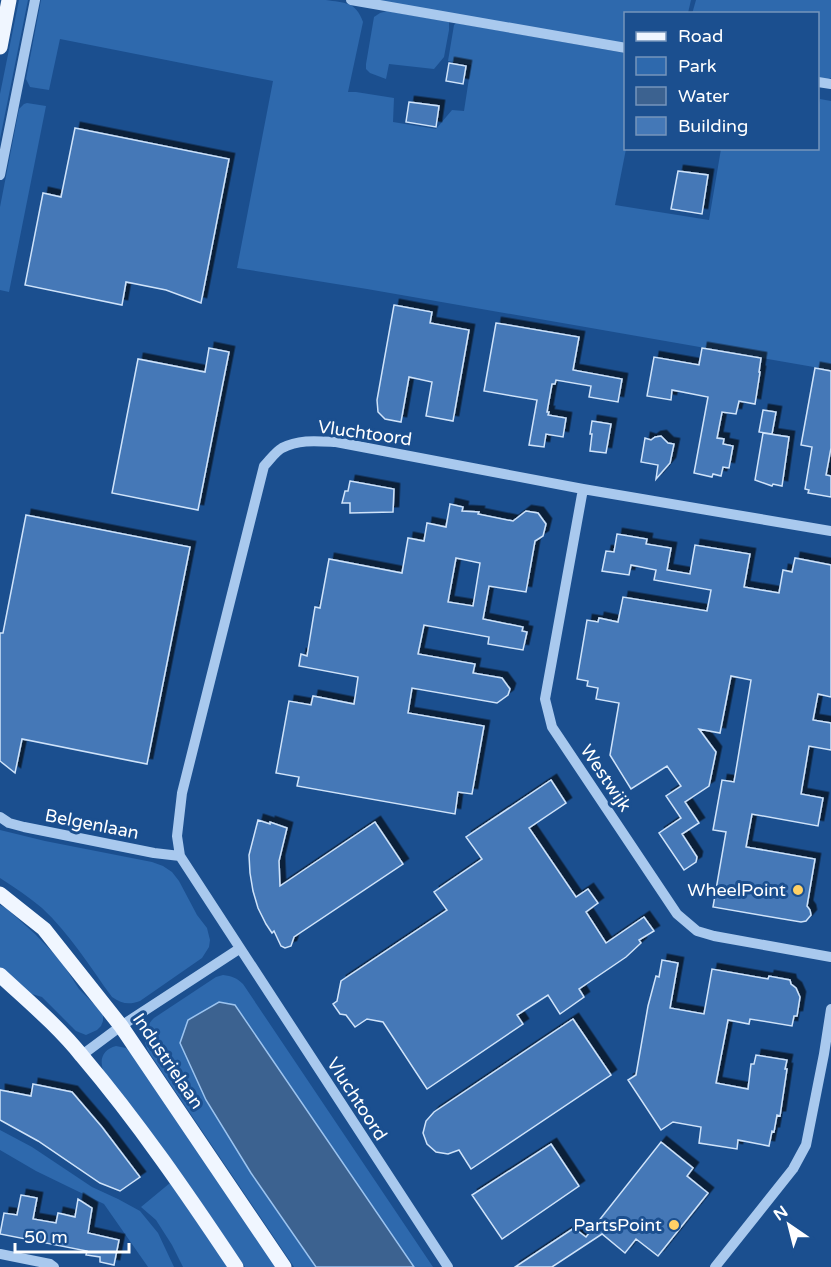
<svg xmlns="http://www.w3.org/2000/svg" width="831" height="1267" viewBox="0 0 831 1267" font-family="'Varela Round',sans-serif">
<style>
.green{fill:#2e69ad}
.water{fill:#3c6290;stroke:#9cc4f0;stroke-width:1.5}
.building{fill:#4478b7;stroke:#cfe3fa;stroke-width:1.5;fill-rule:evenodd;filter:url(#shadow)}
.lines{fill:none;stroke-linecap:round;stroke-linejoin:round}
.minor{stroke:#a9c9ee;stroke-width:10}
.major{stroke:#f0f6ff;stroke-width:15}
.poi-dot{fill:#ffd166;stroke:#1b4f8f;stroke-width:2}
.labels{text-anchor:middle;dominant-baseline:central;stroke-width:6;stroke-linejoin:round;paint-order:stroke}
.street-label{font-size:18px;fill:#fff;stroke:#1b4f8f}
.poi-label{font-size:18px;fill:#fff;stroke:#1b4f8f;text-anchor:end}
</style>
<defs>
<filter id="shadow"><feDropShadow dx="5.5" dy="-5.5" stdDeviation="0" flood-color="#0009"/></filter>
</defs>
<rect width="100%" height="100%" fill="#1b4f8f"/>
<path class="green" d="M19,0H28L0,139V94Z
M41,0H326C344,3 356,1 363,22L348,92H356L394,98L393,122L436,129L452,110L464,111L471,65L448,61L454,25L456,23L625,53L626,149L615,205L709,220L721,149L818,148V109L820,99L831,101V370L367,289L237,268L273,81L60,39L49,90L30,87L26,79Z
M373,0H691L688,13L626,14L625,44Z
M696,0H831V78L828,79L818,78V14H692Z
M387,11L449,22V30L444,57L434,69L389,64L386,79L370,73L366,69V64L374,17L380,13Z
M27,103L46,106L9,292L0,290V207L19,109L24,104Z
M0,830L45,841L152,862L163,866L172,872L179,881L197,915L207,928L210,940L209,947L202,958L140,1001C129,1005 122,1004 112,997C90,967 70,934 42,908C29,897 14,887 0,878Z
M0,905L6,908L35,934L61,961L79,989L96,1006L103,1015V1021L101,1026L97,1030L86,1035L76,1031L42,997L25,992L0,970Z
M223,975C232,976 237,978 243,984L433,1267H414L235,1005L251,1173L316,1267H294L148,1051C142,1038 144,1028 154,1018L216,977Z
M116,1046L126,1048L131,1052L276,1267H245L181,1173L103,1070C99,1058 104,1049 116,1046Z
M0,1130L32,1147L92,1187L118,1199L140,1211L158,1233L174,1267H148L104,1204L36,1171L0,1150Z
M170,1183L228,1267H183L172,1245L156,1220L141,1207Z"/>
<path class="water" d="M219,1002L235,1005L414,1267H316L251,1173L206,1100L180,1043L188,1020Z"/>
<path class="building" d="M449,63L466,66L463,84L446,81Z
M409,102L439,106L436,127L406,122Z
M75,128L229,159L201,303L166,290L126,282L122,305L25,285L43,193L61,197Z
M678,171L708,175L702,214L671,209Z
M394,305L432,312L430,323L469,330L453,421L426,416L432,382L409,377L401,422L385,419L378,412L377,400Z
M496,323L579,337L573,370L622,379L618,402L589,397L591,386L556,380L555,384H552L547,412H549L548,415L566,418L563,437L546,434L544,447L529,445L537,400L484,391Z
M209,348L229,352L198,510L112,493L138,359L205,372Z
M702,348L761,358L759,372H760L755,404L739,401L736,414L722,412L717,438L724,439L723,444L733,446L729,468L723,467L721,476L713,474L712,477L694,473L708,397L672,390L671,400L647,396L654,357L699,365Z
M815,368L831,371V448L826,475L831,476V497L808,493L809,490L805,489L812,447L801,445Z
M763,410L776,412L772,434L759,432Z
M592,421L611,424L606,453L590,451L592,434H590Z
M763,433L789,437L782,486L773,484L772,486L755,480Z
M661,436L668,443L674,444L670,463L656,479L658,465L641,462L645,438L651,440L655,437Z
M350,481L394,489L393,512L350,513V503H342L345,491H348Z
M450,504L463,507L462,511L479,512L478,514L513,521L526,511L538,513L546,524L543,536L535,541L526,592L489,586L483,619L523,627L522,631L527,632L523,650L488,644L489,637L424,625L418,654L475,664L473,673L502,678L510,689L508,695L497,703L412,688L408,713L484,726L472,794L458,792L455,814L297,786L299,777L276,773L289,701L311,705L313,696L354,704L358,677L299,666L301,654L307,656L315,607L320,608L329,559L402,573L408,538L424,541L427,523L446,527ZM456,558L480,563L473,606L448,602Z
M26,515L190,547L147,764L22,739L15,773L0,761V633H3Z
M617,534L647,539L646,544L671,548L667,570L690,574L695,545L750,554L744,587L779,593L783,570L792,572L795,558L831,565V697L818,694L813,720L831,723V750L809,746L801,794L823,798L818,826L752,814L746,847L815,859L807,906L810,910L811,915L806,921L801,922L713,907L726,832L713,830L722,780L734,782L751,680L731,676L720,733L699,729L716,752L709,786L685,802L699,823L682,834L697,857L696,862L684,870L659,833L681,818L666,796L681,786L667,766L631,789L610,755L619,703L596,699L598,688L587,686L588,681L577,679L587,620L598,622L599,618L618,622L623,597L707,611L711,590L654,580L656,570L631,565L629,575L602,571L606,551L614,552Z
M551,780L566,803L529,828L576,897L588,889L598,903L586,912L606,943L644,917L654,931L639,940L641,943L626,957L579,989L584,997L560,1014L548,995L517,1015L523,1024L427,1089L383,1022L367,1019L355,1027L346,1015L340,1014L333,1004L337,1001L341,981L447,910L434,892L482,859L466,837Z
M258,820L270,824V822L287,828L279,861L280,886L375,822L403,864L294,937L291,946L285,948L281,946L274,931L272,933L266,924L258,908L253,891L250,873L249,855Z
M662,960L678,963L670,1008L704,1014L712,969L768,979L769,976L790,980L791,984L796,988L800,997L797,1016H794L792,1026L750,1019L749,1024L728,1020L716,1083L748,1089L751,1064H754L756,1055L787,1060L785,1069H787L780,1116L777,1115L774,1132L772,1131L769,1146L738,1140L737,1149L699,1143L701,1127L673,1122L661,1130L628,1080L636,1075L648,1006L656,976L659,977Z
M573,1019L611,1075L471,1169L459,1150L448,1154L436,1152L427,1144L423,1133L426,1121L434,1112Z
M33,1084L72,1092L102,1127L140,1177L120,1191L100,1183L38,1141L0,1120V1090L31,1096Z
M661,1142L693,1168L687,1176L708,1193L658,1256L636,1239L625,1253L602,1234L552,1267H515L574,1228L586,1237Z
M551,1144L579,1186L502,1239L472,1195Z
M21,1195L37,1198L33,1219L56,1223L58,1213L75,1217L78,1199L92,1208L88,1233L119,1240L114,1265L100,1262V1257L86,1255L87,1251L0,1234L4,1213L17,1215Z"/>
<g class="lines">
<path class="minor" d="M351,0L626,48
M818,82L831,84
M0,175L35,0
M583,489L545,699L552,727L677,914L697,931L714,936L831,957
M0,817L9,823L24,827L154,853L180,856
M82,1055L121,1026L239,949
M0,1254L50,1264L54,1267
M448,1267L180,856L177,836L182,793L264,466C270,460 275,452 282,448C299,439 317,441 336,442L583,489L831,531
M715,1267L793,1169L806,1145L824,1054L831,1009"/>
<path class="major" d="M0,47L9,0
M0,894L44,929L121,1026L284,1267
M0,975C28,1001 58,1026 82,1056C138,1122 188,1195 236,1267"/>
</g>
<g class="poi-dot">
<circle cx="798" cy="890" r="6"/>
<circle cx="674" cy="1225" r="6"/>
</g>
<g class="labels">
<g class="street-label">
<text transform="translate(365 433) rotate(8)">Vluchtoord</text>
<text transform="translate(606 778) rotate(56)">Westwijk</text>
<text transform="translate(92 824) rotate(11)">Belgenlaan</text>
<text transform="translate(168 1061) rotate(56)">Industrielaan</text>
<text transform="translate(357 1099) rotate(57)">Vluchtoord</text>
</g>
<g class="poi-label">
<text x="786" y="890">WheelPoint</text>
<text x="662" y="1225">PartsPoint</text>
</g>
</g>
<rect x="624" y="12" width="195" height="138" fill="#1b4f8f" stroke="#7695bc" stroke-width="1.5"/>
<rect x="636" y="32" width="30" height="9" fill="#f0f6ff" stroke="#7695bc" stroke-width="1.5"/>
<text x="678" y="42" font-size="18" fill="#ffffff">Road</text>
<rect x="636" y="57" width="30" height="18" fill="#2e69ad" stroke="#7695bc" stroke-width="1.5"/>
<text x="678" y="72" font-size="18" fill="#ffffff">Park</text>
<rect x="636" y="87" width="30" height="18" fill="#3c6290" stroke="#7695bc" stroke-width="1.5"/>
<text x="678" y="102" font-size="18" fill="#ffffff">Water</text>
<rect x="636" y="117" width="30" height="18" fill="#4478b7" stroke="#7695bc" stroke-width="1.5"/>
<text x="678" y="132" font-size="18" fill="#ffffff">Building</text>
<g transform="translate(789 1225) rotate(325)" stroke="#1b4f8f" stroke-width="4.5" paint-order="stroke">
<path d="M0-4.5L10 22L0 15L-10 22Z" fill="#ffffff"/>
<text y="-9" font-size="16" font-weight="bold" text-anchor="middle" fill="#ffffff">N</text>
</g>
<path d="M15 1243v9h114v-9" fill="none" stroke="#ffffff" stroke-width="3"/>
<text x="24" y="1243" font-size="18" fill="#ffffff" stroke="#1b4f8f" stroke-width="4.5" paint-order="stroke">50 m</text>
</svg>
